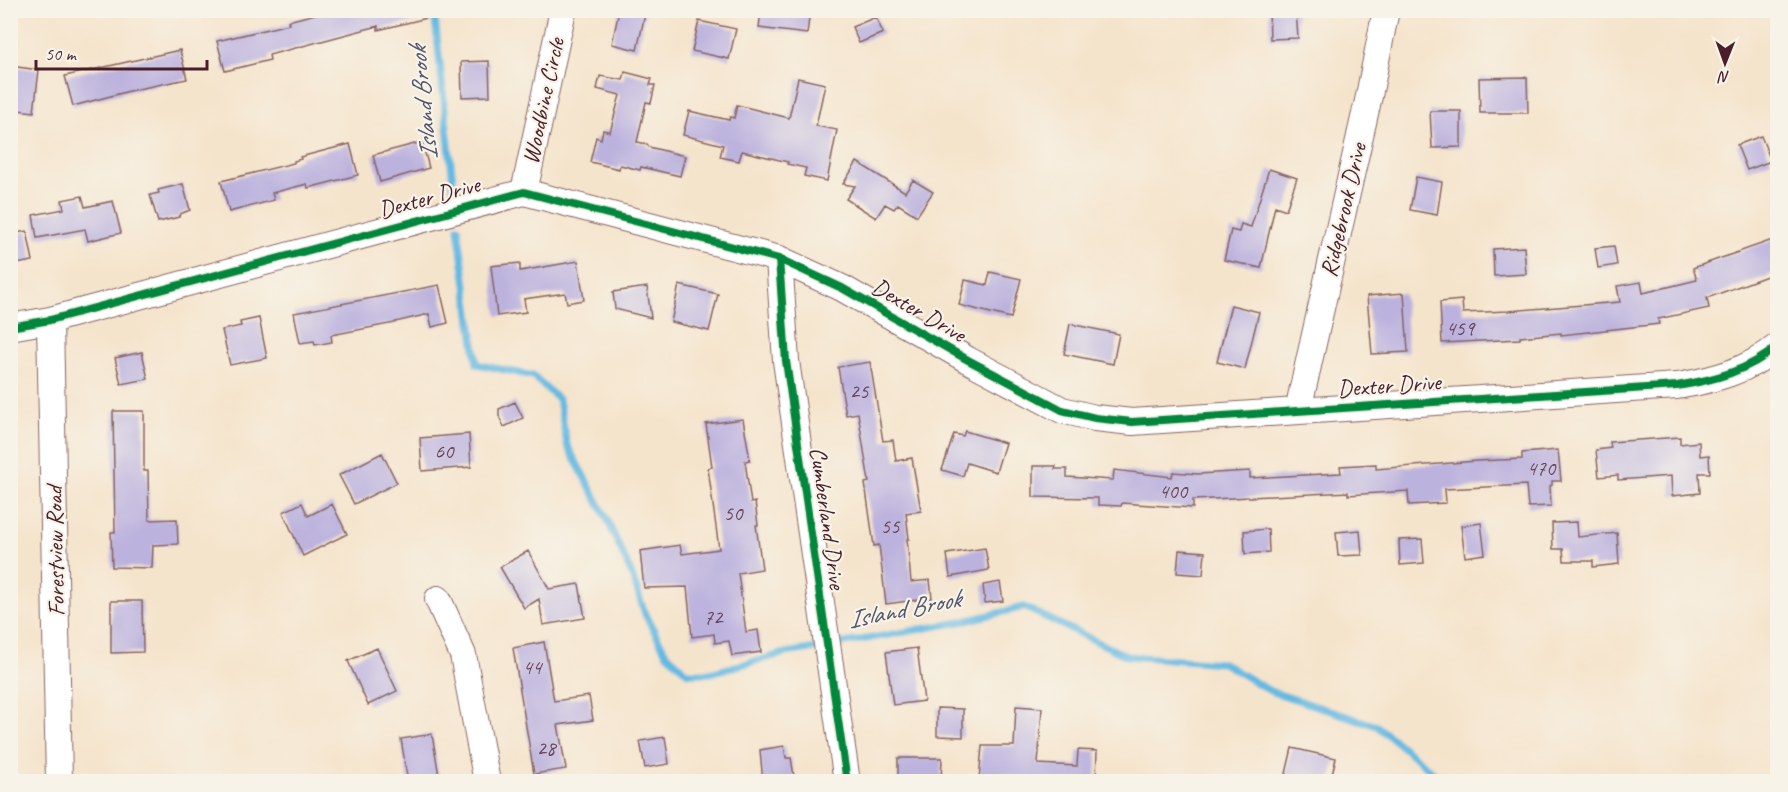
<svg xmlns="http://www.w3.org/2000/svg" width="1788" height="792" viewBox="0 0 1788 792" font-family="Caveat,sans-serif">
<style>
.lines{fill:none;stroke-linecap:round;stroke-linejoin:round}
.stream{stroke:#65b9e1;stroke-width:7}
.building{fill:#bcb2de}
.minor-casing{stroke:#866463;stroke-width:28}
.minor{stroke:#fff;stroke-width:26}
.cycleway-casing{stroke:#f7f3e8;stroke-width:11}
.cycleway{stroke:#00873e;stroke-width:8}
.labels{text-anchor:middle;dominant-baseline:central;stroke-width:4.5;stroke-linejoin:round;paint-order:stroke}
.number-label{font-size:21px;fill:#664458}
.street-label{font-size:24px;fill:#4a1f2b;stroke:#f7f3e8}
.water-label{font-size:26px;font-style:italic;fill:#53556b;stroke:#f7f3e8}
</style>
<rect width="100%" height="100%" fill="#f7f3e8"/>
<filter id="ink" filterUnits="userSpaceOnUse"><feTurbulence type="fractalNoise" baseFrequency=".0167" numOctaves="2"/><feDisplacementMap in="SourceGraphic" scale="12" xChannelSelector="R" yChannelSelector="G"/><feConvolveMatrix kernelMatrix="1 2 1 2 8 2 1 2 1" color-interpolation-filters="sRGB"/></filter>
<filter id="wash" filterUnits="userSpaceOnUse"><feTurbulence type="fractalNoise" baseFrequency=".008" numOctaves="4" result="noise"/><feDisplacementMap in="SourceGraphic" scale="24" xChannelSelector="R" yChannelSelector="G"/><feGaussianBlur stdDeviation="1.35" result="paint"/><feColorMatrix in="noise" values="0 0 0 0 0 0 0 0 0 0 0 0 0 0 0 0 0 1.4 0 .05"/><feComposite in="paint" operator="in"/></filter>
<g filter="url(#wash)">
<rect width="100%" height="100%" fill="#f5e4cc"/>
<g class="lines">
<path class="stream" d="M434,10L454,191
M458,228L477,364L533,376L559,400L567,445L605,515L632,575L645,614L666,653L688,673H710L786,653L822,647
M833,645L960,622L1024,607L1127,656L1223,663L1270,691L1377,726L1439,777L1440,782"/>
</g>
<g id="blocks">
<path class="building" d="M331,10H430L431,17L378,30V26L269,55L270,60L225,71L217,41L289,24L288,21Z
M619,10H646L637,50L612,44Z
M761,10H810L807,34L759,28Z
M1269,10H1296L1298,38L1270,39Z
M876,17L883,33L859,43L852,27Z
M699,21L736,29L729,59L692,51Z
M180,50L187,79L133,90L73,106L65,76Z
M489,61L490,96L462,97L461,62Z
M10,66L39,70L34,112L10,109Z
M625,72L652,79L650,85H655L651,103L646,102L637,142L647,144L649,147L685,156L680,176L641,167L640,170L620,165L619,169L590,162L596,137L601,139L603,130L610,132L620,95L597,89L600,76L623,80Z
M1527,77L1528,113H1480L1479,78Z
M798,78L825,84L816,126L837,130L827,181L804,176L806,168L787,164L788,162L742,151L739,161L720,157L723,145L683,135L689,111L729,120L730,117L734,118L737,105L789,118Z
M1430,111H1461V147L1432,148Z
M1761,136L1771,161L1747,170L1737,145Z
M422,142L429,168L380,182L373,155Z
M350,144L358,175L308,188L307,184L272,193L274,200L229,212L221,181L294,163V161L301,159L300,157Z
M857,162L905,192L913,180L933,192L917,216L898,204L894,209L885,204L876,218L846,199L855,186L843,184Z
M1269,169L1297,178L1286,210L1275,206L1261,268L1224,260L1231,230L1239,232L1241,224L1251,227Z
M1416,177L1442,182L1437,215L1410,210Z
M183,184L190,210L180,214L179,217L158,222L150,195L159,193L158,190Z
M82,196L85,207L113,201L121,233L88,241L85,229L37,238L33,215L64,209L62,200Z
M27,231L33,261L10,265V234Z
M1778,238V272L1707,298L1709,308L1658,319L1659,324L1561,335V333L1520,337V339L1442,343L1440,302L1462,300L1463,313L1508,311L1620,302L1617,286L1641,282L1643,293L1697,280L1693,268Z
M1614,246L1617,265L1598,268L1595,248Z
M1524,247L1526,274L1494,276L1493,249Z
M578,261L584,300L567,303L565,293L524,299L526,312L497,316L491,266L520,263V271Z
M990,272L1021,279L1011,318L959,305L965,280L987,285Z
M439,285L448,323L432,327L429,314L395,322V323L331,335L332,342L315,345L314,341L300,343L294,313Z
M679,285L718,294L709,331L671,322Z
M647,287L651,318L615,309L613,292Z
M1404,293L1408,352L1372,354L1367,296Z
M1231,305L1259,312L1245,369L1217,362Z
M259,318L267,358L230,365L222,330L241,326L240,322Z
M1070,324L1119,334L1113,364L1064,354Z
M142,352L148,379L121,384L115,358Z
M870,362L883,441L893,440L896,461L912,458L921,511L906,513L909,539H907L911,582L930,580L932,598L886,604L879,545L874,546L865,483L869,482L858,413L846,415L838,367Z
M515,402L523,418L504,427L499,416V409Z
M113,411H144V471H148L149,520L177,519L178,544L153,545L152,568L112,567L111,532H115Z
M743,419L750,460L745,461L751,503L755,502L758,525H756L762,569L738,573L746,632L758,630L761,652L732,656L729,641L715,643L714,634L692,637L687,587L644,588L640,551L680,545L682,554L719,549L708,468L712,467L706,424Z
M965,431L1005,443L996,472L967,463L963,476L942,470L954,434L963,436Z
M469,434L471,467L422,471L420,438Z
M1680,437V444L1699,442L1700,456L1709,455L1710,473H1699L1700,493L1672,496L1671,476L1618,480V475L1599,477L1596,450L1611,448L1610,442Z
M1558,450L1561,481H1552V485L1550,486L1551,506L1528,507L1526,485L1445,489L1446,503L1409,505L1408,491L1348,495V492L1193,500V508L1122,503L1121,506L1098,505V498L1033,497V466H1056L1055,469H1067V477L1113,480L1114,470L1172,477L1173,472L1198,474L1250,471V478L1341,473L1340,466L1376,464V469L1477,461L1522,459V453Z
M382,453L397,483L354,504L339,475Z
M302,503L308,516L332,504L347,534L303,556L283,512Z
M1577,522L1578,537L1617,533L1619,564L1593,567V561H1564L1563,549H1553L1552,523Z
M1481,523L1485,554L1465,557L1461,526Z
M1268,529L1269,552L1245,554L1244,531Z
M1360,530L1362,555L1338,556L1336,532Z
M1422,539L1424,563L1400,565L1399,540Z
M985,548L989,570L950,577L947,554Z
M1179,550L1205,552L1203,575L1177,573Z
M528,551L549,589L579,584L585,618L543,625L539,599L524,608L500,567Z
M1000,582L1003,601L985,603L983,585Z
M111,601H142L143,652L111,653Z
M544,642L554,701L589,696L593,720L558,725L566,769L534,774L513,648Z
M377,648L397,691L368,705L348,661Z
M917,648L924,701L893,705L886,652Z
M1016,706L1042,708L1038,764L1077,766L1078,750L1097,751L1096,782L979,780L982,746H1014Z
M937,708L963,709V737L937,736Z
M432,734L440,782H408L401,739Z
M665,737L669,764L645,768L640,741Z
M784,746L786,758H791L795,782H763L760,750Z
M1292,748L1336,758L1330,782H1284Z
M898,758H942L941,782H898Z"/>
</g>
</g>
<g filter="url(#ink)">
<use href="#blocks" fill-opacity="0" stroke="#866463" stroke-width="1.5"/>
<g class="lines">
<g class="minor-casing">
<path id="minor" d="M524,192L563,10
M779,259L786,361L847,782
M50,320L59,782
M10,327L50,320L524,192L779,259L842,288L968,360L1062,410L1095,418L1132,422L1677,386C1714,380 1748,371 1778,346
M1298,410L1369,96L1386,10
M438,599L463,655L487,782"/>
</g>
<use href="#minor" class="minor"/>
<g class="cycleway-casing">
<path id="cycleway" d="M779,259L786,361L847,782
M10,327L50,320L524,192L779,259L842,288L968,360L1062,410L1095,418L1132,422L1677,386C1714,380 1748,371 1778,346"/>
</g>
<use href="#cycleway" class="cycleway"/>
</g>
</g>
<g class="labels">
<g class="number-label">
<text x="1460" y="328">459</text>
<text x="859" y="391">25</text>
<text x="444" y="451">60</text>
<text x="1541" y="468">470</text>
<text x="1173" y="491">400</text>
<text x="733" y="513">50</text>
<text x="890" y="526">55</text>
<text x="713" y="617">72</text>
<text x="532" y="667">44</text>
<text x="546" y="748">28</text>
</g>
<g class="street-label">
<text transform="translate(543 101) rotate(-78)">Woodbine Circle</text>
<text transform="translate(429 197) rotate(-15)">Dexter Drive</text>
<text transform="translate(1343 210) rotate(-77)">Ridgebrook Drive</text>
<text transform="translate(919 310) rotate(30)">Dexter Drive</text>
<text transform="translate(1389 385) rotate(-4)">Dexter Drive</text>
<text transform="translate(828 518) rotate(82)">Cumberland Drive</text>
<text transform="translate(55 551) rotate(-91)">Forestview Road</text>
</g>
<g class="water-label">
<text transform="translate(423 103) rotate(-96)">Island Brook</text>
<text transform="translate(904 609) rotate(-11)">Island Brook</text>
</g>
</g>
<rect width="1788" height="792" fill="none" stroke="#f7f3e8" stroke-width="36"/>
<g transform="translate(1725 63) rotate(181)" stroke="#f7f3e8" stroke-width="4.5" paint-order="stroke">
<path d="M0-4.5L10 22L0 15L-10 22Z" fill="#4a1f2b"/>
<text y="-9" font-size="16" font-weight="bold" text-anchor="middle" fill="#4a1f2b">N</text>
</g>
<path d="M36 60v9h171v-9" fill="none" stroke="#4a1f2b" stroke-width="3"/>
<text x="45" y="60" font-size="18" fill="#4a1f2b" stroke="#f7f3e8" stroke-width="4.5" paint-order="stroke">50 m</text>
</svg>
